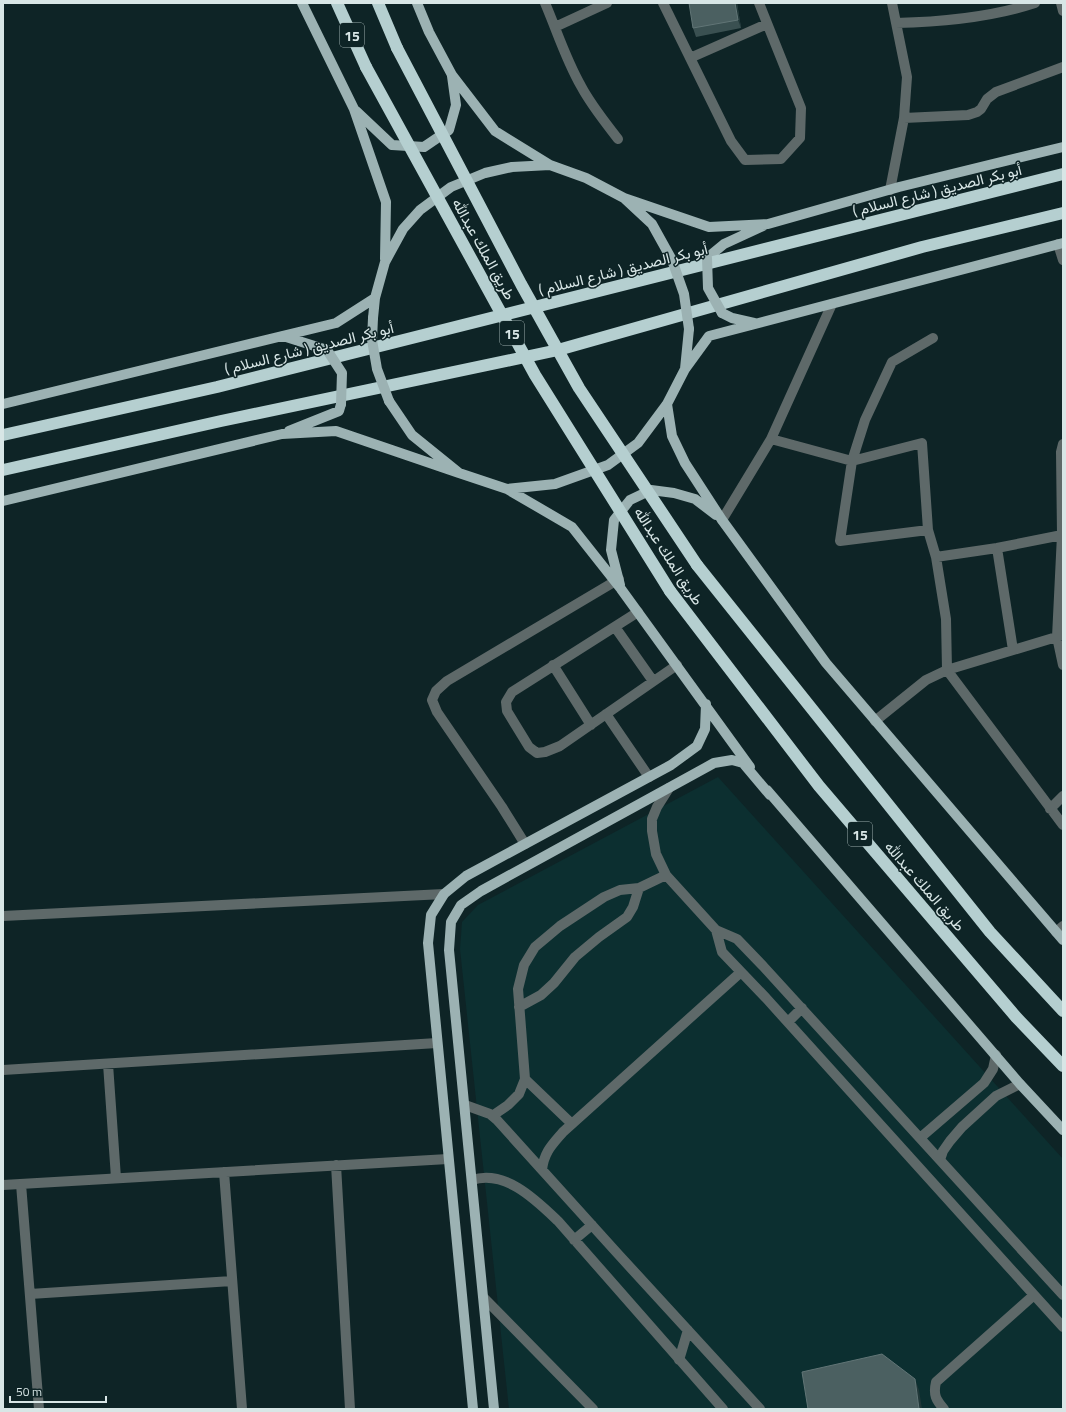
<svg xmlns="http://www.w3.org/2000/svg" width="1066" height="1412" viewBox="0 0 1066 1412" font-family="'Titillium Web',Vazirmatn,sans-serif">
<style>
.built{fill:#0c2f30}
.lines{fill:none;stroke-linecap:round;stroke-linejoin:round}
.minor{stroke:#5e6969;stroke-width:10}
.major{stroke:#9cb2b3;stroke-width:10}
.highway{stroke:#b5cfd0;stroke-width:12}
.major-bridge{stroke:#9cb2b3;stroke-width:10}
.highway-bridge{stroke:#b5cfd0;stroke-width:12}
.wall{fill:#3a5051}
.shaded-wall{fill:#213839}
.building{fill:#4b6061;stroke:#617576}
.labels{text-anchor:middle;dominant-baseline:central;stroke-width:3;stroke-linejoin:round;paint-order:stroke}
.shield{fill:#0e2426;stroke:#9bacac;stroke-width:1}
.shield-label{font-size:14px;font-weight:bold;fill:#d8e6e6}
.street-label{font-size:15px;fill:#d8e6e6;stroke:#0e2426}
</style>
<rect width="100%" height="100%" fill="#0e2426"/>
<path class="built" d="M718,777L1063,1159V1409H509L460,949L462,922L478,905Z"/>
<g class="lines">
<path class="minor" d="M545,3C557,31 566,60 581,86C591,105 605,122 618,139
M663,3L731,141L745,160L781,159L800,138L801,108L759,3
M1061,3L1063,11
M896,23C941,22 992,17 1035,3
M555,27L607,3
M690,58L767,24
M904,118L968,115L977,112L981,109L987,99L996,92L1063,67
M890,190L904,118L907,77L892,3
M1058,244L1063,260
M771,439L852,461L922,443L928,530L936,557L946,619L947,670L1063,825
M1063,444L1061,452L1062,535L1057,637L1063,665
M722,520L771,439L832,304
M928,530L840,541L852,461L865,420L892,362L933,338
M997,548L1013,650
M936,557L997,548L1062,535
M638,612L512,692L506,702L507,711L529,747L537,753L545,752L560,746L677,665
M615,627L653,681
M553,665L591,725
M606,714L649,777
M875,721L926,680L947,670L1063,635
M669,788L657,807L652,819V831L656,854L666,875L716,930L737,939L763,966L1063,1295
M1050,809L1063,796
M525,844L502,807L437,712L432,700L436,691L447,681L619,579
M3,916L444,894
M716,930L722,952L766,998L1063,1327
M1056,932L1063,926
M519,1007L541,995L554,983L575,957L599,937L627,917L633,907L639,888
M788,1022L802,1008
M108,1064L116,1178
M3,1070L437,1043
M525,1079L572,1124
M465,1105L490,1114L497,1120L618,1254L760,1409
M492,1116L508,1105L519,1094L525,1079L518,989L524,965L535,947L560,926L604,897L620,890L639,888L666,875
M920,1138L984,1083L993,1069L996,1055
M940,1160L943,1151L950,1141L962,1127L996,1096L1020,1084
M336,1165L350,1409
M542,1170C544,1152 552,1145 563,1132L741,972
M224,1172L242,1409
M472,1180C505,1169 536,1200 558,1221L723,1409
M21,1184L39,1409
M3,1185L448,1159
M574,1240L592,1225
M30,1294L232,1281
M484,1298L593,1409
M679,1360L688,1330
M944,1409C936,1400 933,1395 936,1382L1034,1295"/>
<path class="major" d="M302,3L354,109L386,202L385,259
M417,3L429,32L452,75L495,131L550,165
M356,111L392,145L424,147L449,130L456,105L452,76
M624,198L709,227L768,224L899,187L1063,147
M707,258L724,244L763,226
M722,313L732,318L754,323
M373,318L375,298L385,262L403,229L420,210L451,187L485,173L512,167L550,165L586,178L624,198L652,224L672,260
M283,336L327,350
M685,369L709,336L1063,243
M389,401L412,435L459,473L507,489L555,484L608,465L638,443L667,404L685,369L689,329
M3,404L336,323L375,298
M667,404L672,436L685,463L722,520L826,663L1063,940
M289,431L339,411L341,404
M507,489L572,527L621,589L750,767
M3,501L282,434L336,431L459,473
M620,585L611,550L614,520L630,500L651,490L674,493L695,499L716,515
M767,790L1020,1084L1063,1130
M473,1409L428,943L431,915L444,894L466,876L671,765L697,746L705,729L706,704
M494,1409L449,950L451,922L461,905L481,891L714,763L732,760L743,763L770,795"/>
<path class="highway" d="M337,3L366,67
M378,3L397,48
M3,435L217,387L1063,174
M3,470L221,421L558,350L922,247L1063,213
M697,565L990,932L1063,1011
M670,591L819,786L1016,1017L1063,1066"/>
<path class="major-bridge" d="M707,258L708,288L722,313
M672,260L684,294L689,329
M373,318L372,340L377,369L389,401
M327,350L342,373L341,404"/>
<path class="highway-bridge" d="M397,48L521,284L579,388L697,565
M366,67L535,375L670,591"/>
</g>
<path class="wall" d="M737,3L741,28L696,37L693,28Z"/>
<path class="shaded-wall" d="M735,3H737L741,28L738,20Z
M915,1379L919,1390L922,1409H919Z"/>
<path class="building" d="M689,3H735L738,20L693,28Z
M882,1354L915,1379L919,1409H808L802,1372Z"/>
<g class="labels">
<g class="shield">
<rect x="340" y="23" width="24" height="24" rx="3"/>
<rect x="500" y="321" width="24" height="24" rx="3"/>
<rect x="848" y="822" width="24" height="24" rx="3"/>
</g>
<g class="shield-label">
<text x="352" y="35">15</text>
<text x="512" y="333">15</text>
<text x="860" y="834">15</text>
</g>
<g class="street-label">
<text transform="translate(937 190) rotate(-14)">( شارع السلام ) أبو بكر الصديق</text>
<text transform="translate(484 249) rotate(61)">طريق الملك عبدالله</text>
<text transform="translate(623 269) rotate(-14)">( شارع السلام ) أبو بكر الصديق</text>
<text transform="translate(309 348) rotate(-14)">( شارع السلام ) أبو بكر الصديق</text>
<text transform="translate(669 556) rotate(57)">طريق الملك عبدالله</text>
<text transform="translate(925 886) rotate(49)">طريق الملك عبدالله</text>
</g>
</g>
<rect width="1066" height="1412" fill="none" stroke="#d8e6e6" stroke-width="8"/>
<path d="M10 1396v6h96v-6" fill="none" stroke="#d8e6e6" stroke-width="2"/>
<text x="16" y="1396" font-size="12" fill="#d8e6e6" stroke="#0e2426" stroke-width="3" paint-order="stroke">50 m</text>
</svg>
